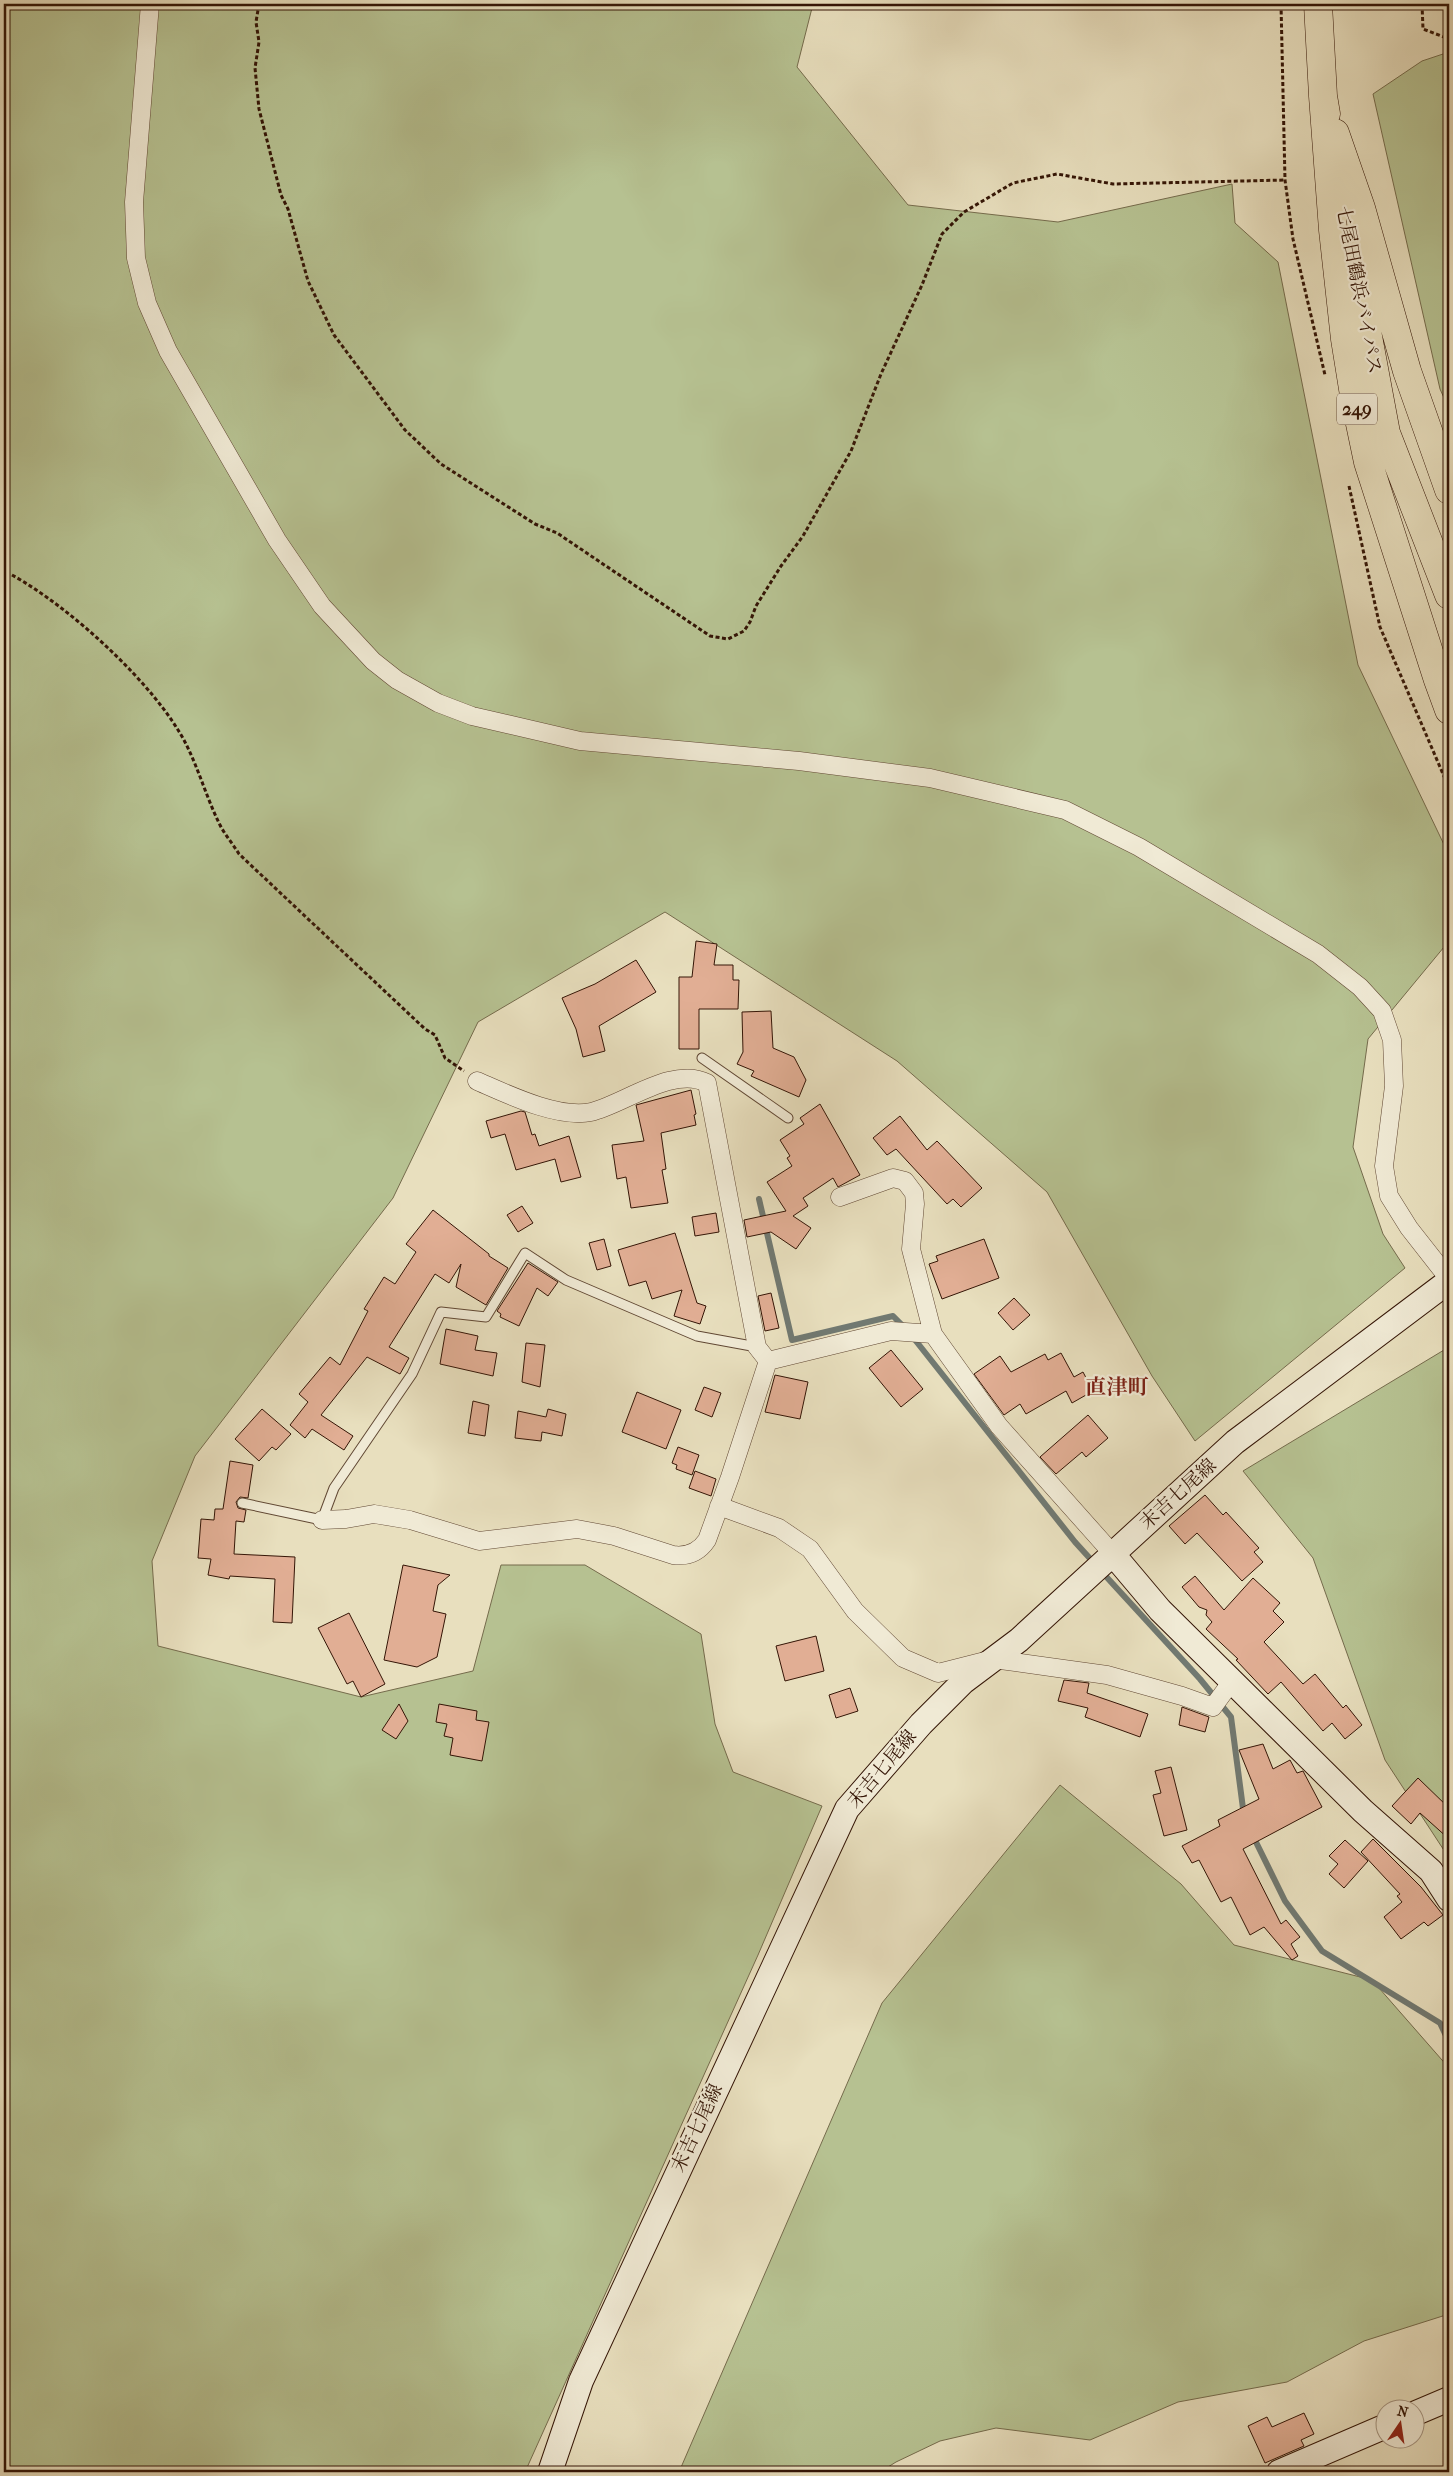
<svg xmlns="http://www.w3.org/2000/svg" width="1453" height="2476" viewBox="0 0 1453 2476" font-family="'IM FELL French Canon','Noto Serif JP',serif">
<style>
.green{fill:#b6c191;stroke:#756b4c}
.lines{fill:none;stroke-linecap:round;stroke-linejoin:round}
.stream{stroke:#717971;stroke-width:6}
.building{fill:#e1ae94;stroke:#341506}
.lane-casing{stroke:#614834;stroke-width:11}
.street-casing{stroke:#614834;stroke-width:19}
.secondary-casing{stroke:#341506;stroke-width:26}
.highway-casing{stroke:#341506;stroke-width:29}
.path{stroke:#341506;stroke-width:3;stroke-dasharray:4 2.5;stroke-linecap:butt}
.lane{stroke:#f0ead5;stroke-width:9}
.street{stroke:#f0ead5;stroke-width:18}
.secondary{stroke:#f0ead5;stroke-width:24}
.highway{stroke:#e8dfbe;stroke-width:28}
.labels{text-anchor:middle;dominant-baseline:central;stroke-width:4.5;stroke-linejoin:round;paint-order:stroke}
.shield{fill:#f0ead5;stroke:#6c5544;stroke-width:1}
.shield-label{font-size:18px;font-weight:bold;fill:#341506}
.street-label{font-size:19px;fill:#341506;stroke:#f0ead5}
.quarter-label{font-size:21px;font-weight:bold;fill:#7a1f14;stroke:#f0ead5}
</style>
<rect width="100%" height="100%" fill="#e8dfbe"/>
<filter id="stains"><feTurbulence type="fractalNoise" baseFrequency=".004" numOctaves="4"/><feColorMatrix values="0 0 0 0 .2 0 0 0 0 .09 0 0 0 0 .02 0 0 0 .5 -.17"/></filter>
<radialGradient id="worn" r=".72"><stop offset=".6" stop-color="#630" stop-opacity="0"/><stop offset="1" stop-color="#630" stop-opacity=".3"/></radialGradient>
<path class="green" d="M4,4H813L797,67L908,205L1058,222L1232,184L1235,223L1278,262L1358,665L1449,855V941L1368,1039L1353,1147L1383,1234L1405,1268L1195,1441L1152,1376L1047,1192L897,1061L665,912L478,1022L393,1198L195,1456L152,1561L158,1646L361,1697L473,1671L501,1565H585L701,1634L715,1724L733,1772L822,1806L758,1955L525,2472H4Z
M1449,52V409L1440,389L1373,94L1422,61Z
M1449,1347V1858L1385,1760L1313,1558L1243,1471Z
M1060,1785L1181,1884L1234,1945L1372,1980L1449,2068V2314L1364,2341L1287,2382L1178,2402L1090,2440L996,2428L940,2441L896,2462L880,2472H679L882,2003Z"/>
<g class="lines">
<path class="stream" d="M759,1199L792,1340L893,1316L905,1328
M912,1336L1075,1542L1095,1564
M1101,1571L1200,1679L1231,1717L1244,1816
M1253,1836L1285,1901L1322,1951L1440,2023L1449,2042"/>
</g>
<path class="building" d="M696,941L717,944L714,965H733V980H739L738,1009H699V1049H679V977H692Z
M636,960L656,992L599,1026L605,1051L583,1057L576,1029L562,998L595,984Z
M771,1011L773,1048L794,1057L806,1080L799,1097L751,1076L754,1071L737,1064L743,1052L742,1012Z
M691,1090L696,1114L694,1115L696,1125L661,1133L666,1169L662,1170L668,1203L631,1208L626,1177L617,1179L612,1145L644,1141L636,1105Z
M820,1104L860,1175L838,1187L833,1178L803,1198L808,1206L793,1216L811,1228L796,1249L771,1232L747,1237L744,1220L786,1211L767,1182L792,1166L787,1158L790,1156L780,1140L804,1124L800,1118Z
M521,1111L525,1112L532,1135L535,1134L539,1146L569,1136L581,1177L561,1182L555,1159L516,1170L505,1134L491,1138L486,1121Z
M900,1116L927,1150L937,1141L982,1188L961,1207L953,1199L947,1204L896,1149L887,1155L873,1138Z
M522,1206L533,1223L518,1232L507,1215Z
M433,1210L489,1254V1256L508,1268L486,1305L456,1287L461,1264L449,1283L435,1274L389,1347L409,1358L400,1374L367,1357L321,1415L353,1436L344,1450L312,1429L305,1438L290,1425L308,1402L299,1394L330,1357L340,1365L368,1311L364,1309L384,1277L395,1284L416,1252L406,1244Z
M716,1213L719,1232L695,1236L692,1217Z
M675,1233L697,1303L706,1306L700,1324L674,1316L682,1290L652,1299L646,1281L629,1286L618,1250Z
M604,1239L611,1266L597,1270L589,1243Z
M984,1239L999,1278L942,1299L929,1264L938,1261L936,1256Z
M528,1263L558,1282L548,1296L537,1288L519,1326L500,1317L501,1314L497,1311Z
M771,1293L779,1328L765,1331L758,1296Z
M1014,1298L1030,1315L1013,1330L998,1313Z
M446,1329L478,1336L475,1350L497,1353L493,1376L440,1364Z
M526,1343L545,1345L540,1387L522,1382Z
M891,1350L923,1389L901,1407L869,1368Z
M1061,1353L1074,1377L1083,1372L1093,1391L1072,1403L1066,1391L1026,1414L1020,1404L1004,1415L974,1374L1000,1356L1011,1372L1045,1354L1048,1360Z
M775,1375L808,1382L800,1419L765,1412Z
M704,1387L721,1393L712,1417L695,1410Z
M637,1392L681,1410L666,1449L622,1432Z
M473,1401L489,1405L485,1436L468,1433Z
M262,1409L291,1434L276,1450L272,1447L259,1461L235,1439Z
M548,1409L566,1414L562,1436L542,1432L541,1441L515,1438L518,1411L546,1417Z
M1088,1415L1108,1438L1086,1457L1082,1452L1056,1474L1040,1457Z
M678,1447L699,1455L692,1475L676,1469L677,1465L672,1463Z
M230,1461L253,1465L248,1498L240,1497L236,1502L238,1508L246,1510L244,1522L236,1521L234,1554L295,1557L292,1623L273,1622L275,1579L230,1576L229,1579L208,1575L211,1559L198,1558L201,1519L214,1520L215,1509H223Z
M695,1471L716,1479L711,1496L689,1488Z
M1205,1495L1223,1515L1226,1512L1259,1548L1254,1552L1263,1562L1242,1581L1197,1533L1185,1544L1169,1526Z
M403,1565L450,1575L438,1585L433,1611L446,1614L437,1657L417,1667L384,1660Z
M1195,1576L1224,1610L1253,1578L1280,1603L1273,1611L1284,1622L1264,1642L1303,1684L1315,1674L1343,1708L1346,1705L1362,1725L1345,1739L1332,1723L1323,1731L1281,1682L1268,1694L1236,1660L1238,1659L1206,1629L1212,1622L1206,1615L1207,1610L1199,1607L1182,1587Z
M349,1613L385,1684L361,1697L353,1681L347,1684L318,1628Z
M816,1636L824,1671L785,1681L776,1646Z
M1064,1680L1089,1683L1087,1693L1148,1714L1140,1737L1085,1717L1088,1708L1058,1701Z
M850,1688L858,1711L836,1718L829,1695Z
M399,1704L408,1721L396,1739L382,1730Z
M439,1704L477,1711L476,1720L489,1722L482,1761L450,1755L453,1738L444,1736L447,1724L436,1722Z
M1182,1707L1209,1717L1205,1732L1179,1725Z
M1263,1744L1273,1769L1290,1760L1297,1773L1303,1771L1322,1807L1243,1849L1281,1924L1286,1920L1300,1937L1291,1944L1298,1956L1292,1960L1264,1927L1250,1935L1231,1897L1221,1902L1199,1860L1192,1863L1182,1846L1220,1826L1218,1820L1259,1799L1239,1750Z
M1171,1767L1187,1830L1164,1836L1153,1795L1161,1793L1155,1771Z
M1418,1778L1449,1808V1839L1420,1813L1411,1824L1392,1806Z
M1373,1839L1421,1887L1443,1915L1428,1926L1424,1922L1401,1939L1384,1917L1402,1902L1397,1896L1400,1894L1361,1852Z
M1345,1840L1368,1861L1344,1888L1329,1874L1338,1864L1329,1856Z
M1304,2413L1314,2434L1301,2440L1304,2446L1265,2463L1248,2426L1267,2417L1272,2427Z"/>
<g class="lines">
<g class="lane-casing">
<path id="lane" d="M702,1058L788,1118
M242,1503L322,1520L334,1488L412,1374L441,1312L486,1317L525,1253L566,1280L697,1336L757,1347"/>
</g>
<g class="street-casing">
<path id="street" d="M150,4L134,202L136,258L147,303L168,351L277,540L322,606L373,661L397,680L438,703L472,716L580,741L799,761L930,778L1065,810L1139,847L1318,954L1360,987L1382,1011L1392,1040L1394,1086L1384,1166L1389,1196L1409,1228L1449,1279
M477,1081C507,1094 558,1119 591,1112C623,1105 673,1065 707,1083L757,1347L768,1361
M840,1197L893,1178L905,1181L914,1193L915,1204L911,1249L933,1334L999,1426L1112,1553
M719,1506L779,1528L810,1549L855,1611L903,1658L938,1673L993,1659L1107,1675L1182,1696L1213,1707L1232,1681
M322,1520L346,1519L374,1514L410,1520L479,1541L577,1529L614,1536L673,1555C688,1557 699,1552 707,1540L730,1477L768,1361L891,1331L933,1334"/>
</g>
<g class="secondary-casing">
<path id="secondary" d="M1112,1553L1160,1610L1363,1811L1431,1871L1449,1899
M1416,2413L1449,2399
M550,2472L581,2381L847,1809L921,1724L963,1682L1019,1640L1235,1442L1449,1281
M1279,2472L1386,2426"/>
</g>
<g class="highway-casing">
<path id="highway" d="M1318,4L1323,96L1326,114
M1323,96L1333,230L1345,339L1354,395L1368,462L1438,680L1449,710
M1335,133L1361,208L1407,371L1449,490
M1350,240L1386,433L1449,595"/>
</g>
<path class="path" d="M259,4L256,22L259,42L255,68L259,109L281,195L288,209L308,281L334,335L405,430L441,464L535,524L557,533L710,636L728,639L744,631L750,622L756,606L781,566L803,536L851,451L881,374L922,285L942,234L964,212L1013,183L1057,174L1113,184L1285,180
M1281,4L1285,180L1293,239L1325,375
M1422,4L1423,29L1444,37L1449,36
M1349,486L1380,627L1449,788
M12,575C70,607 156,685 186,744C199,770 207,799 220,825C225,835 233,844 239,854L425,1029L435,1035L445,1058L464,1071"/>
<use href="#lane" class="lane"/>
<use href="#street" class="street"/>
<use href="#secondary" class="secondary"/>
<use href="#highway" class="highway"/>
</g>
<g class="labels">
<rect class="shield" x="1337" y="393.5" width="40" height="31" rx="4"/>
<g class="shield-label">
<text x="1357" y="409">249</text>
</g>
<g class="street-label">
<text transform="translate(1359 290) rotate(79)">七尾田鶴浜バイパス</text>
<text transform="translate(1178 1494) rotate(-42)">末吉七尾線</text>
<text transform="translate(882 1769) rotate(-50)">末吉七尾線</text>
<text transform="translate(697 2128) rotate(-65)">末吉七尾線</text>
</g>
<g class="quarter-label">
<text x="1117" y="1387">直津町</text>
</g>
</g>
<rect width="1453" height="2476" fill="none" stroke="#e8dfbe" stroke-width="20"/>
<rect x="5" y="5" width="1443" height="2466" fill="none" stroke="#341506" stroke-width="2.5"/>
<rect x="10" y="10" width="1433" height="2456" fill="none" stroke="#341506"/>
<g transform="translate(1400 2424) rotate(13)"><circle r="24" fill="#f0ead5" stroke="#a59582"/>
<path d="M0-4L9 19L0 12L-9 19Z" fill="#8f2418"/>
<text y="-8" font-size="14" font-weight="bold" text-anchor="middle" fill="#341506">N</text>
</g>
<rect width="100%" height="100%" filter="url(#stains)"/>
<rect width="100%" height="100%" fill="url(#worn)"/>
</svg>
